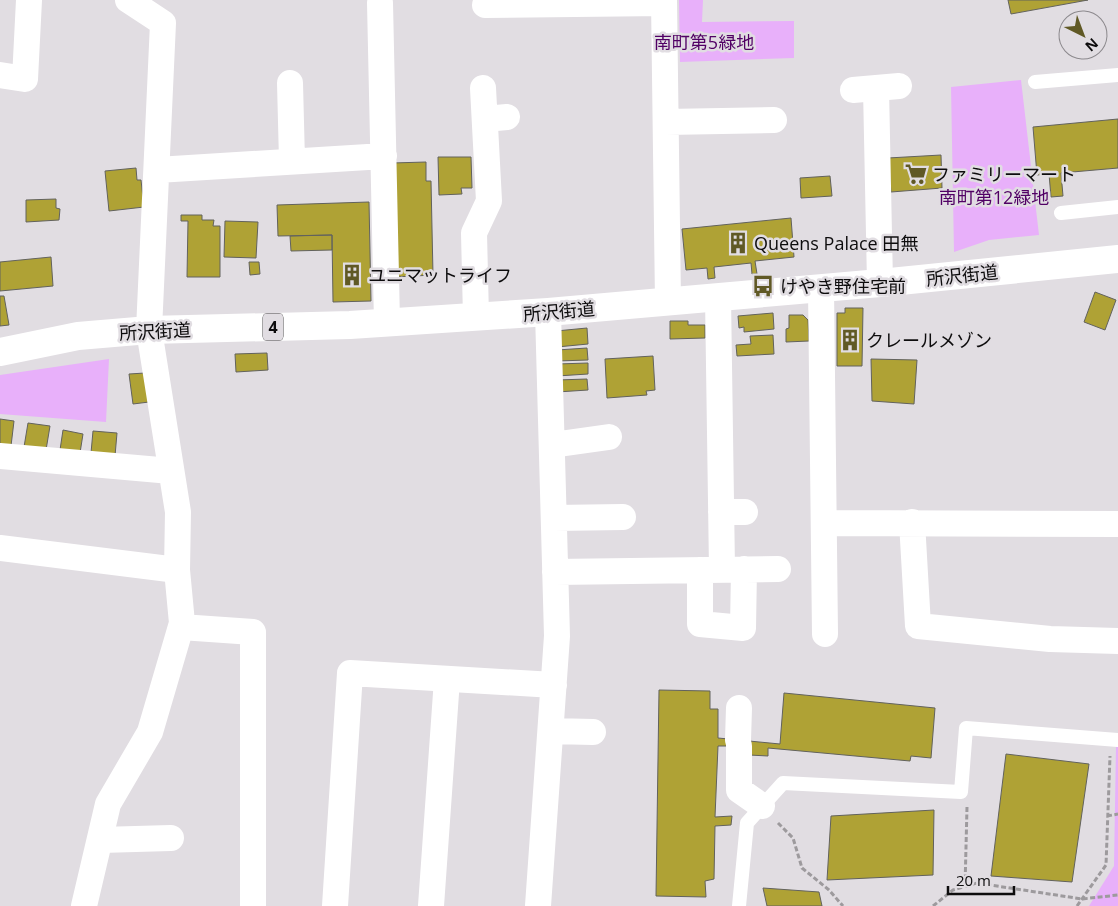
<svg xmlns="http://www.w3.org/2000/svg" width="1118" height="906" viewBox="0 0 1118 906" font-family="'Open Sans','Noto Sans JP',sans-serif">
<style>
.green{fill:#e8b0fa}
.building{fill:#afa235;stroke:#62625d}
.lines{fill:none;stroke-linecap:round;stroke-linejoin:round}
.path{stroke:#9d9a9d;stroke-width:3;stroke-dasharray:5 2.5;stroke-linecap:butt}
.service{stroke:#fff;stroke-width:14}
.minor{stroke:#fff;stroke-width:26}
.primary{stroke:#fff;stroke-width:28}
.labels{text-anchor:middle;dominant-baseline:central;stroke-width:5;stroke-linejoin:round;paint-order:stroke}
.shield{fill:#e1dde2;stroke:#4d4b4d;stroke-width:1}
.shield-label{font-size:16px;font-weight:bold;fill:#0d0c0d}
.park-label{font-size:18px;fill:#510065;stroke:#e1dde2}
.poi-label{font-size:18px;fill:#0d0c0d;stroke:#e1dde2;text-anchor:start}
.street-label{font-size:18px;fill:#0d0c0d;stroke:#e1dde2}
</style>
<rect width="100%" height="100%" fill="#e1dde2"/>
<path class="green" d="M679,0H703L702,22L794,21V58L680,62Z
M1021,80L1039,235L989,240L954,252L951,87Z
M109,359L106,422L0,414V375Z
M1116,746H1118V906H1089L1114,866Z"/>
<path class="building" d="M1008,0H1088L1011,14Z
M1118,119V168L1061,173L1063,196L1051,197L1049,174L1037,175L1033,127Z
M941,155L942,188L891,192L888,158Z
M438,157H471L472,188H461L462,194L439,195Z
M426,162V181H431L433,275L395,277L392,163Z
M136,168L137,180H141L144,207L109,211L105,171Z
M830,176L832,196L801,198L800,178Z
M56,199V208L60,209L59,220L26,222V200Z
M369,202L371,301L333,302L332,235L278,236L277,205Z
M181,215H202V220H214L213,226H220V277H187L188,221H181Z
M791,218L794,257L755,261L757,274H752L751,263L714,267L715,278L708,279L707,268L686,270L682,229Z
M225,221L258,222L256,258L224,257Z
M332,235V250L291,251L290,236Z
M51,257L53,286L0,291V262Z
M249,262H259L260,274L250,275Z
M1095,292L1116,300L1105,330L1084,322Z
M0,296H4L9,325L0,326Z
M845,308H863L862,366H837V313H845Z
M773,313L774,329L744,332V327L739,328L738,316Z
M789,315H803L808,320L809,341L786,342V329L789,328Z
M670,321H688V325H705V338L670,339Z
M587,328L588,344L557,347L556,331Z
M773,335L774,354L737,356L736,345L751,344L750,336Z
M587,348L588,360L557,361V350Z
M267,353L268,370L236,372L235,354Z
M653,356L655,390L646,391L647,395L607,398L605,359Z
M871,359L917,360L914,404L872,401Z
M588,363V374L557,376V364Z
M145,373L149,402L133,404L129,374Z
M587,379L588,390L557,392V380Z
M0,419L14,421L11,446L0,444Z
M28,423L50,426L46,450L24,447Z
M63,430L83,434L80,453L60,450Z
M93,431L117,433L115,456L91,453Z
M659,690L710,691V709H718V738L780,744L784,693L935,708L931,758L911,756L910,761L768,748V756L749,755L750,746H718L715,817L732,816L731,825L715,826L714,879L705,881L706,897L656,896Z
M1006,754L1089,764L1072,882L991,876Z
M934,810L933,875L827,880L831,816Z
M763,888L819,892L822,906H767Z"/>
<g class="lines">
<path class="path" d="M1107,816L1118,814
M778,823L793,838L802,868L829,890L843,906
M965,887L967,807
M933,906L953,890L977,883L1082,899L1118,895
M1077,906L1106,865L1110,756"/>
<path class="service" d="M1035,82L1118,75
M1061,213L1118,207
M739,906L747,823L783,783L961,792L966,728L1118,740"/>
<path class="minor" d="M664,0L668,302
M380,3L387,322
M485,5L664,3
M0,75L25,79L29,0
M290,83L292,161
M876,88L880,283
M853,90L899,86
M485,119L507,117
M666,122L774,120
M157,170L384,156
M821,288L825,634
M718,297L722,569
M476,317L474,233L489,201L483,88
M552,445L609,437
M0,456L171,471
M721,512H745
M554,518L623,517
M912,522L918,626L1050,639L1118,641
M824,523L1118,524
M0,548L177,570
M700,570V624L743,628L744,569
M555,572L778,569
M181,627L253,632V906
M551,731L593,732
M738,740L739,708
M739,746V790L762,806
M100,840L171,838
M84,906L108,804L150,732L182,623L177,570L178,512L149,330L163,23L128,0
M335,906L350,673L554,685
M431,906L447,679
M538,906L557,636L548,312"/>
<path class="primary" d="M0,352L78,336L149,330L350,325L548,312L880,283L1118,259"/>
</g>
<defs>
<g id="supermarket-bare" transform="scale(1.725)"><path d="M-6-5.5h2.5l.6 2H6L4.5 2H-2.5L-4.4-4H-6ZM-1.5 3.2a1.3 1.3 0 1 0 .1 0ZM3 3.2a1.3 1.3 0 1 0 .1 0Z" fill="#605925" stroke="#e1dde2" stroke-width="2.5" paint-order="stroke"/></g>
<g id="building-bare" transform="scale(1.725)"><path d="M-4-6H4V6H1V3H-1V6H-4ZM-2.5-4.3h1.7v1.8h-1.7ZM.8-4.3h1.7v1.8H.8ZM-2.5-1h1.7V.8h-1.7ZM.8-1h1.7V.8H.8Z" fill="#605925" stroke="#e1dde2" stroke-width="2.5" paint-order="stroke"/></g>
<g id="bus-bare" transform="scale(1.725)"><path d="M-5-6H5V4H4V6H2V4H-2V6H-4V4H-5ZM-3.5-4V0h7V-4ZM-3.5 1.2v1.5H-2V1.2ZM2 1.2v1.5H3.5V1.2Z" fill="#605925" stroke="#e1dde2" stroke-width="2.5" paint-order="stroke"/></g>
</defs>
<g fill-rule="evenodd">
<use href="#supermarket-bare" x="916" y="174"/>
<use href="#building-bare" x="738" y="243"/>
<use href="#building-bare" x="352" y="275"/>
<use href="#bus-bare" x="763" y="286"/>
<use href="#building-bare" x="850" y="340"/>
</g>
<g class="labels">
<rect class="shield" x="263" y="313.5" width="20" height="27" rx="4"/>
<g class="shield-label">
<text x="273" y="327">4</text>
</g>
<g class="park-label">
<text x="704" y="42">南町第5緑地</text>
<text x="994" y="197">南町第12緑地</text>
</g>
<g class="poi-label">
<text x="932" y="174">ファミリーマート</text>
<text x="754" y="243">Queens Palace 田無</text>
<text x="368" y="275">ユニマットライフ</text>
<text x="780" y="286">けやき野住宅前</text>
<text x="866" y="340">クレールメゾン</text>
</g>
<g class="street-label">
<text transform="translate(962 275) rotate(-6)">所沢街道</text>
<text transform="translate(559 311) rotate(-5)">所沢街道</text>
<text transform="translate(155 331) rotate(-3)">所沢街道</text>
</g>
</g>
<g transform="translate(1083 35) rotate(138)"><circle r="24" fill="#e1dde2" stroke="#8c898d"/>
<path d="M0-4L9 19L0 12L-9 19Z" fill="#605925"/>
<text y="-8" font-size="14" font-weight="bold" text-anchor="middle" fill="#0d0c0d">N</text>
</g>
<path d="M948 886v8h66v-8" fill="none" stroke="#0d0c0d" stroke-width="2.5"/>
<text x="956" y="886" font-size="15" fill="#0d0c0d" stroke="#e1dde2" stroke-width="4" paint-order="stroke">20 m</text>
</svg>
